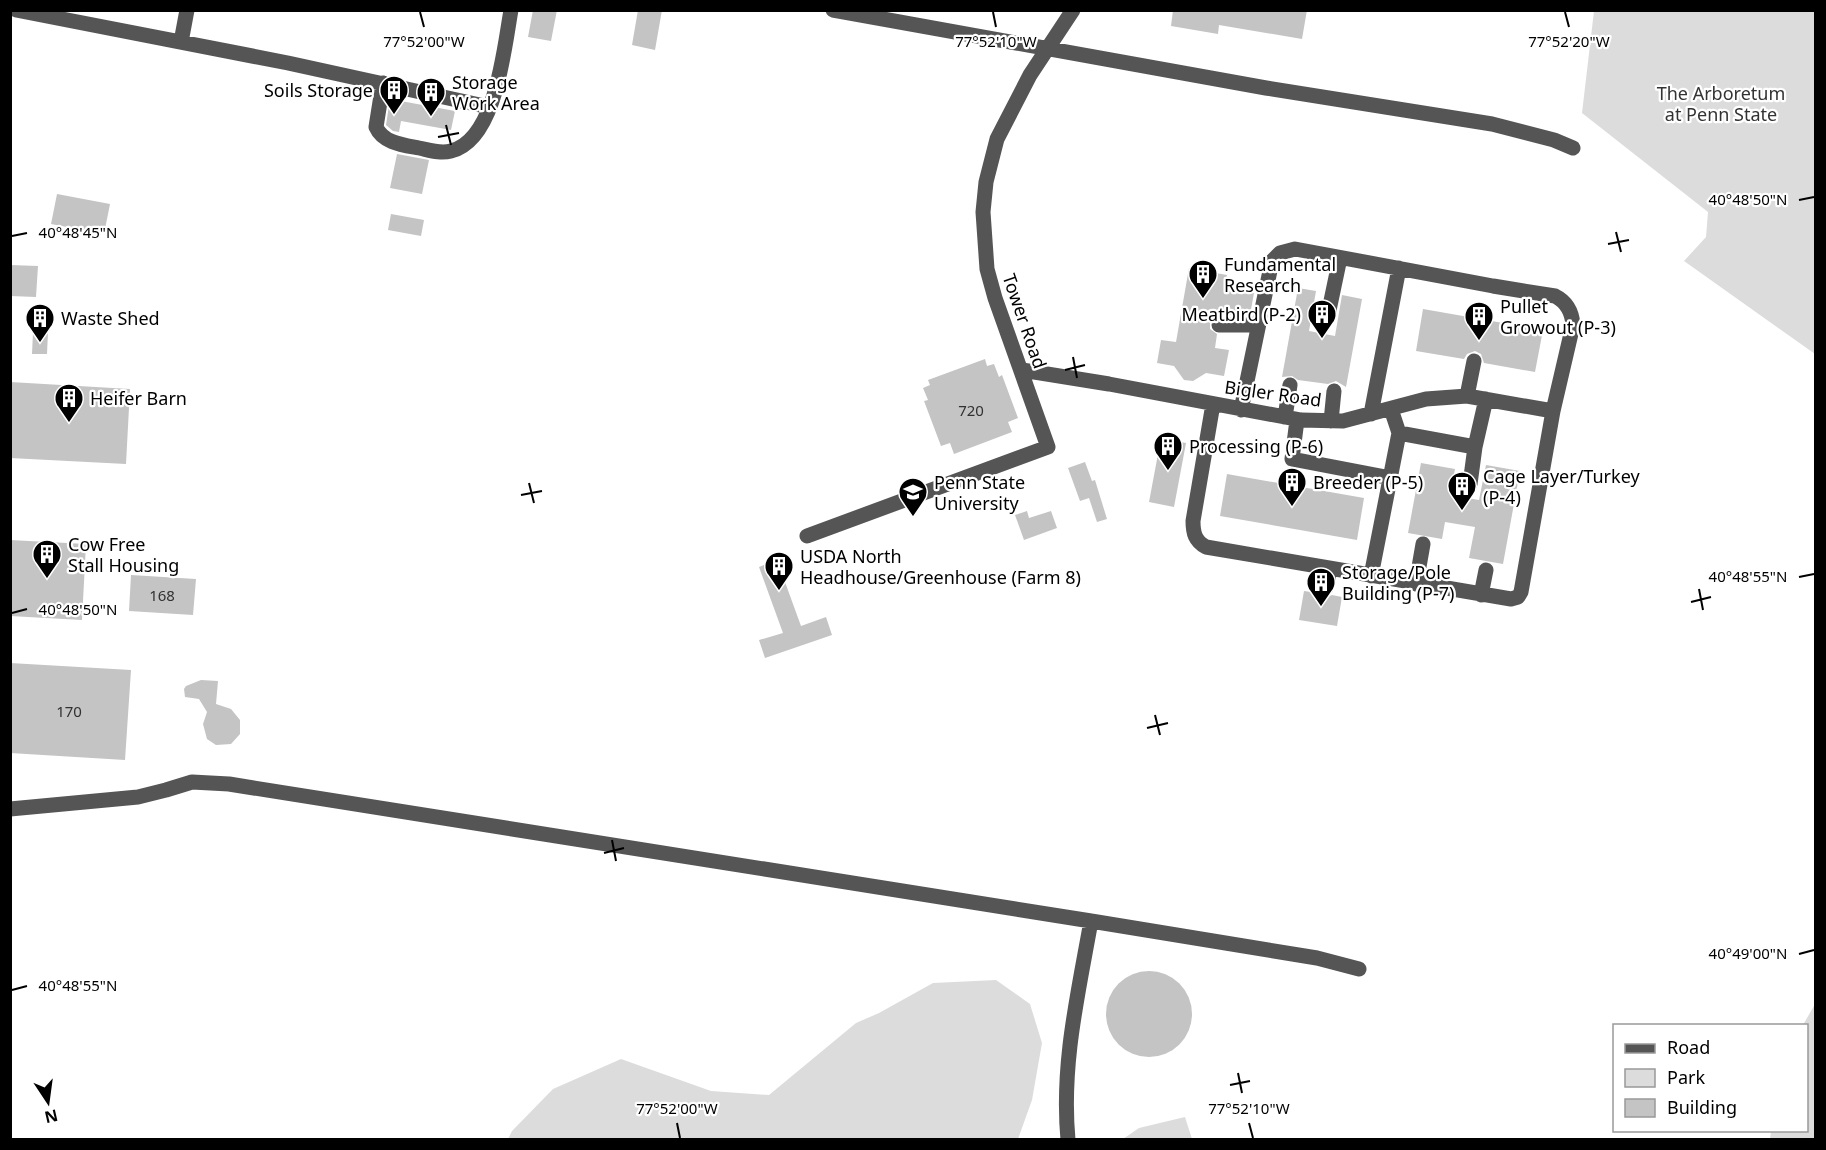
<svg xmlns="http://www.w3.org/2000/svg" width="1826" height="1150" viewBox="0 0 1826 1150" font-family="'Noto Sans',sans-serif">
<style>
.green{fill:#dcdcdc}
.building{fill:#c4c4c4}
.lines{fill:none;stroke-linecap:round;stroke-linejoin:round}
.minor{stroke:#555;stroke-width:15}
.ticks{fill:none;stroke:#000;stroke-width:2}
.labels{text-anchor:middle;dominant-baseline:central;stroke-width:4.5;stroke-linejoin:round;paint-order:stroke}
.number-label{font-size:15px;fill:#313131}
.poi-label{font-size:18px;fill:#000;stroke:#fff;text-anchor:start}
.park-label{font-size:18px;fill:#333;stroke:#fff}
.street-label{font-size:18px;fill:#000;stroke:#fff}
.ticks-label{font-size:15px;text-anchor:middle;fill:#000;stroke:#fff;stroke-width:4.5;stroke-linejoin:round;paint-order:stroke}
</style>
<rect width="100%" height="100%" fill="#fff"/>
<path class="green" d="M1594,11H1815V354L1684,261L1706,237L1708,212L1582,113Z
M996,980L1030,1004L1042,1043L1032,1100L1018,1139H508L512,1131L553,1089L621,1059L711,1091L769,1095L856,1023L879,1013L933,983Z
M1815,1004V1139H1770L1771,1131L1806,1130V1026L1803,1025Z
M1185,1117L1192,1139H1123L1139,1128Z"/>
<path class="building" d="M533,10H557L551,41L528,37Z
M638,10H662L655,50L632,45Z
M1173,10H1307L1302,39L1219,25L1218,34L1171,26Z
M390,99L455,111L451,130L401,121L399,132L393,131L386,125Z
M397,154L429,160L422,194L390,188Z
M57,194L110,204L104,234L51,224Z
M391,214L424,220L421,236L388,230Z
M10,265L38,266L36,297L10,296Z
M1189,268L1227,275L1225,287L1254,293L1250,315H1218L1210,321V329L1217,334L1215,348L1229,350L1224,376L1206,373L1193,381L1184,380L1174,366L1157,363L1161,340L1176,342Z
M1298,288L1316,291L1309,331L1335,336L1342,295L1362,299L1346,387L1336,381L1328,384L1298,380L1292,376L1282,377Z
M1423,309L1543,330L1535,372L1484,363L1481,354L1475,351L1467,354L1464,359L1416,351Z
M33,332H48L47,354H32Z
M985,359L987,366L994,364L999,377L1002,375L1018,418L1008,422L1012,432L954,454L950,443L941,446L924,401L928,400L923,388L930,385L928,380Z
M10,382L130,389L126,464L10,458Z
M1161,438L1186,443L1174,507L1149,502Z
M1085,462L1092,481L1095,480L1107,519L1097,522L1089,498L1080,501L1068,468Z
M1421,463L1455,469L1450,495L1479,500L1486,465L1520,471L1503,564L1469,558L1475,527L1445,522L1442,539L1408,533Z
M1227,474L1364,498L1357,540L1220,516Z
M1027,511L1029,518L1051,511L1057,528L1024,540L1015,515Z
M10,540L86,544L82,620L10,616Z
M777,560L801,626L826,617L832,635L765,658L759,640L783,633L759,567Z
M131,575L196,579L193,615L129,611Z
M1304,591L1318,593L1325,598L1332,595L1342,597L1337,626L1299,620Z
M10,663L131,670L125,760L10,753Z
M201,680L218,681L216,704L231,709L240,720V734L231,744L216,745L207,739L203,724L207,712L199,699L185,697L184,689L186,686Z
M1106 1014a43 43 0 1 1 86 0a43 43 0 1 1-86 0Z"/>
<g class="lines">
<path class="minor" d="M16,10L288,63L489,107
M833,10L1266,88L1492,124L1554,140L1573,148
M181,42L187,10
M383,83L376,127C383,143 403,145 419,148C429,150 440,154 451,151C496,140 504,49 511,10
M1328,315L1340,258
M1219,325H1258
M1022,370L1109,384L1301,420L1343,421L1426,399L1467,396L1553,411
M1467,396L1474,361
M1213,404L1193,521C1193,533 1195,541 1206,547L1511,599L1518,597L1521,592L1553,411L1573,325C1572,312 1567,302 1555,296L1493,286L1295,249L1280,253L1272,261L1241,410
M1371,414L1399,268
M1285,417L1290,385
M1297,420L1292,459L1391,478
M1331,421L1334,391
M1399,433L1475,447L1486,399
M1470,484L1475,447
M807,536L1048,447L995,298L987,269L983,212L986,182L997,139L1030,75L1073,10
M1371,576L1399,433L1391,409
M1416,584L1423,544
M1326,588L1330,569
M1481,595L1486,570
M10,809L138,797L166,790L192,782L229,784L1091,921L1317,958L1359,969
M1068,1140C1061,1065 1078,994 1091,921"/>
</g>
<path class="ticks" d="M420,12L424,27M993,12L996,27M1565,12L1569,27M446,125L451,145M438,137L459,133M1799,200L1814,197M1616,232L1621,252M12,236L27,233M1608,244L1629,240M1073,357L1077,378M1065,370L1085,365M529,483L534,503M521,495L542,491M1799,577L1814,574M1699,589L1703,610M1691,602L1711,597M12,613L27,609M1155,715L1160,735M1147,728L1168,723M612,840L616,861M604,853L624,848M1799,954L1814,950M12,990L27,986M1238,1073L1242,1093M1230,1085L1250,1081M677,1123L680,1138M1249,1123L1253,1138"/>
<defs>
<g id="building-pin" transform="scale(1.5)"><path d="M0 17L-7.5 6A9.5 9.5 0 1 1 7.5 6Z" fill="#000" stroke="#fff"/><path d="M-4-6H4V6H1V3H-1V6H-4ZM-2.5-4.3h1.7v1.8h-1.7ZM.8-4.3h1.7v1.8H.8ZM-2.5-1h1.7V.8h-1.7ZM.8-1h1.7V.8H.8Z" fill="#fff"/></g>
<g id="university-pin" transform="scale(1.5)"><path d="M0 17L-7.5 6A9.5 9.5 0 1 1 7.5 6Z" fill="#000" stroke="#fff"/><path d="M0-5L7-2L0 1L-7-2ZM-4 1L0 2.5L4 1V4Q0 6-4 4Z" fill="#fff"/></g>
</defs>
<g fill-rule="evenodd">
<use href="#building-pin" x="394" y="90"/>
<use href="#building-pin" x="431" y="92"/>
<use href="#building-pin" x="1203" y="274"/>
<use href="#building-pin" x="1322" y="314"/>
<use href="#building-pin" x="1479" y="316"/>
<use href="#building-pin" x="40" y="318"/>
<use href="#building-pin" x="69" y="398"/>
<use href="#building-pin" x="1168" y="446"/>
<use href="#building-pin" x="1292" y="482"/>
<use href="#building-pin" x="1462" y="486"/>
<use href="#university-pin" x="913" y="492"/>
<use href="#building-pin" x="47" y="554"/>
<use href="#building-pin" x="779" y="566"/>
<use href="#building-pin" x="1321" y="582"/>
</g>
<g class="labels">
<g class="number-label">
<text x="971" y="410">720</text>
<text x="162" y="595">168</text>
<text x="69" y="711">170</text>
</g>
<g class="poi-label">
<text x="452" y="82">Storage<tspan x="452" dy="21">Work Area</tspan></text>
<text x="373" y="90" text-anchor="end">Soils Storage</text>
<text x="1224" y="264">Fundamental<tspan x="1224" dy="21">Research</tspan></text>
<text x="1500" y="306">Pullet<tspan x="1500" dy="21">Growout (P-3)</tspan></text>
<text x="1301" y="314" text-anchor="end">Meatbird (P-2)</text>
<text x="61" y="318">Waste Shed</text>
<text x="90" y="398">Heifer Barn</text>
<text x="1189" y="446">Processing (P-6)</text>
<text x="1483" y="476">Cage Layer/Turkey<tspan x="1483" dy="21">(P-4)</tspan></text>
<text x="934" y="482">Penn State<tspan x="934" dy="21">University</tspan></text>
<text x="1313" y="482">Breeder (P-5)</text>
<text x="68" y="544">Cow Free<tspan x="68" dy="21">Stall Housing</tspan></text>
<text x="800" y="556">USDA North<tspan x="800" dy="21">Headhouse/Greenhouse (Farm 8)</tspan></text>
<text x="1342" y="572">Storage/Pole<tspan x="1342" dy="21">Building (P-7)</tspan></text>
</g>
<g class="park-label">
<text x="1721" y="93">The Arboretum<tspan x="1721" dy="21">at Penn State</tspan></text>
</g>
<g class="street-label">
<text transform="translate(1025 321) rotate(71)">Tower Road</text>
<text transform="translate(1273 393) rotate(8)">Bigler Road</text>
</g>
</g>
<g class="ticks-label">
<text x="424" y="47">77°52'00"W</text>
<text x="996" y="47">77°52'10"W</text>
<text x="1569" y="47">77°52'20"W</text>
<text x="1748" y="205">40°48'50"N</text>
<text x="78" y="238">40°48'45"N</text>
<text x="1748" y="582">40°48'55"N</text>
<text x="78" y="615">40°48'50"N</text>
<text x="1748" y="959">40°49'00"N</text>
<text x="78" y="991">40°48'55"N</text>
<text x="677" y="1114">77°52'00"W</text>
<text x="1249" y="1114">77°52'10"W</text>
</g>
<rect width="1826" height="1150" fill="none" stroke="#000000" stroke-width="24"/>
<rect x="1613" y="1024" width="195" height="108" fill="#ffffff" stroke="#999999" stroke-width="1.5"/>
<rect x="1625" y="1044" width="30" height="9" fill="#555555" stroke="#999999" stroke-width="1.5"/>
<text x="1667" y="1054" font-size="18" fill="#000000">Road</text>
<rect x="1625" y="1069" width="30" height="18" fill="#dcdcdc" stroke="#999999" stroke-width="1.5"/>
<text x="1667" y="1084" font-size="18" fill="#000000">Park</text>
<rect x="1625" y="1099" width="30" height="18" fill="#c4c4c4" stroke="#999999" stroke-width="1.5"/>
<text x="1667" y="1114" font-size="18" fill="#000000">Building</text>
<g transform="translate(48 1102) rotate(167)" stroke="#ffffff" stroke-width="4.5" paint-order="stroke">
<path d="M0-4.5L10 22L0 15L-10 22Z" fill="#000000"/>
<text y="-9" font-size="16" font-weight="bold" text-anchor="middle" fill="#000000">N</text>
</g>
</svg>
